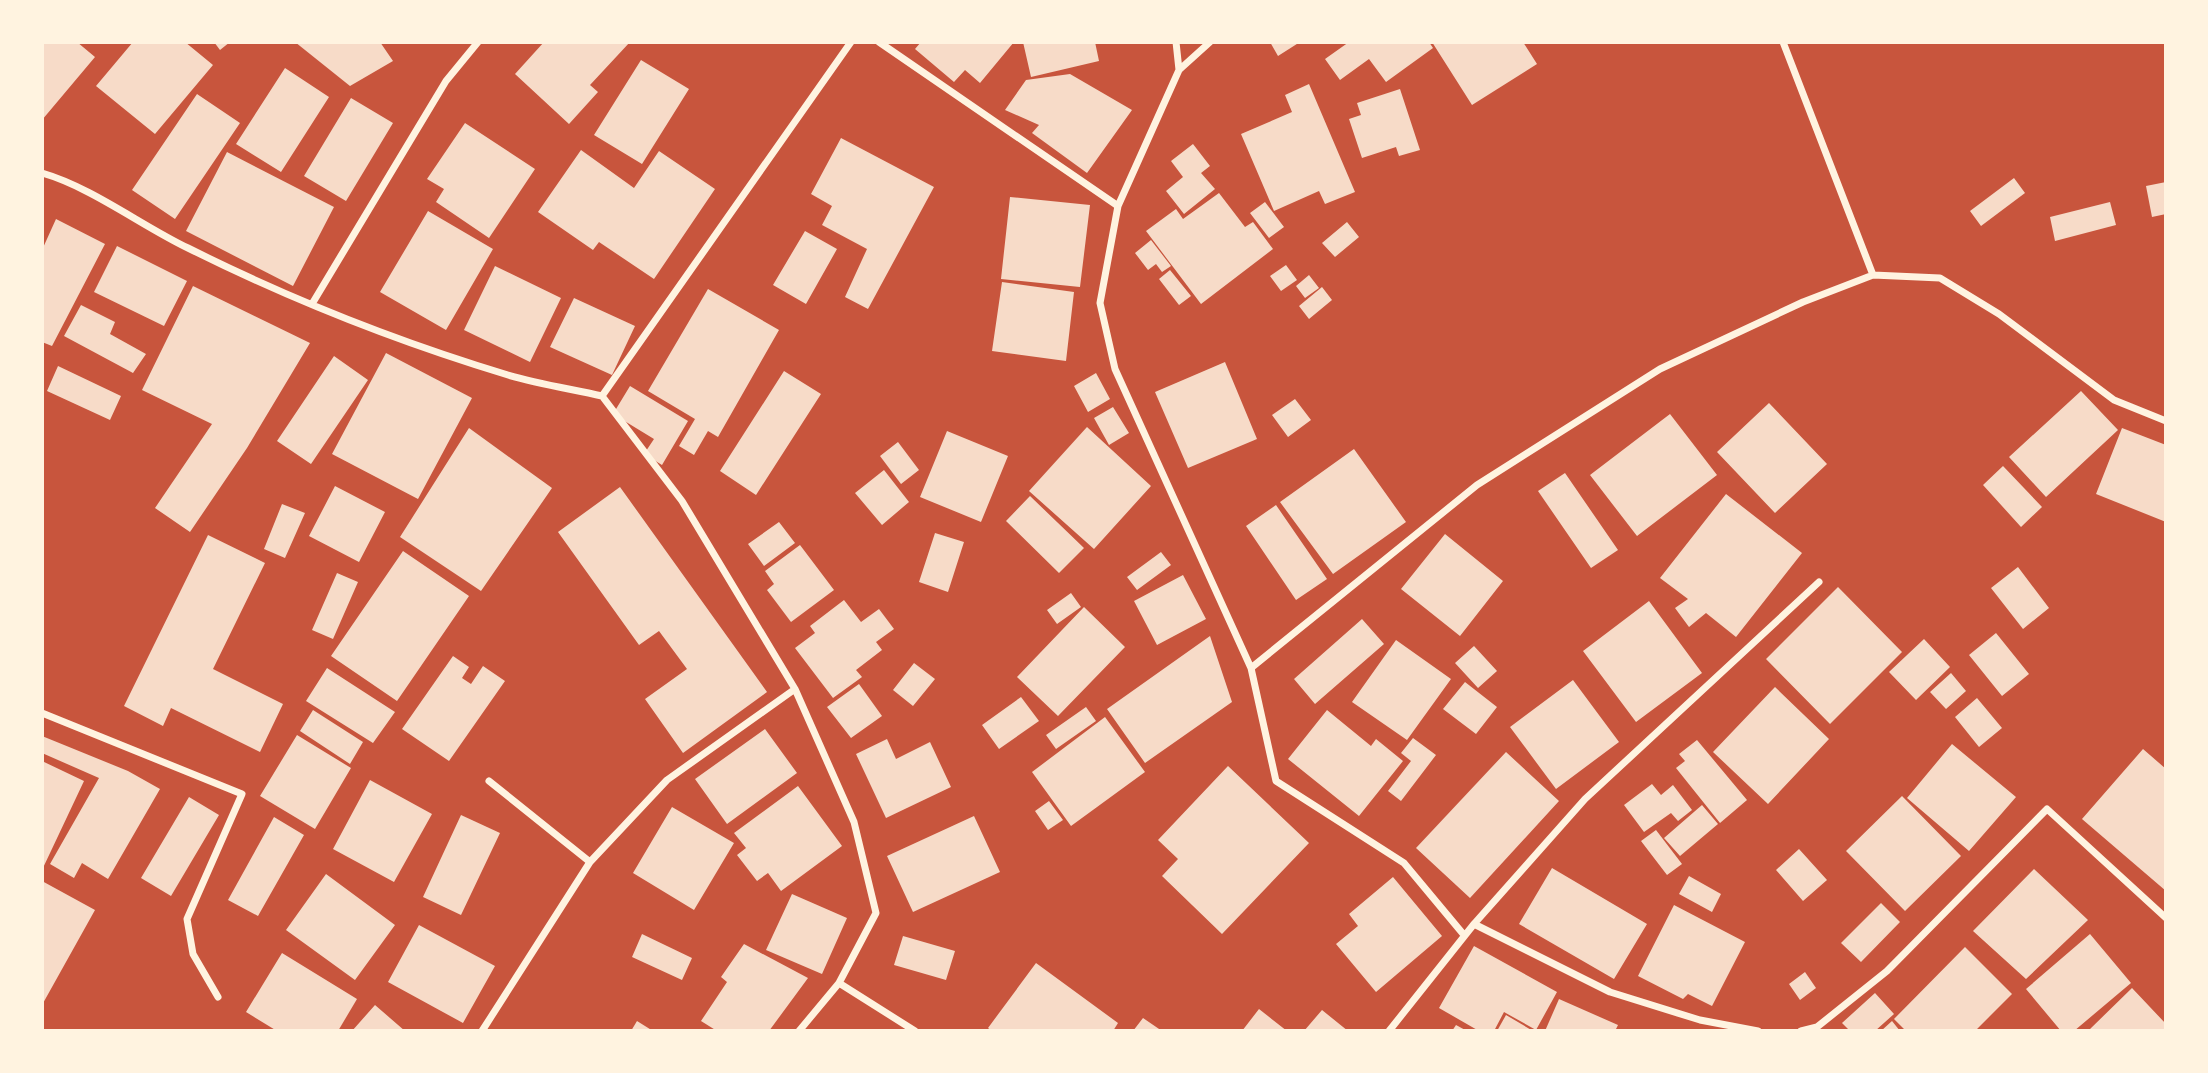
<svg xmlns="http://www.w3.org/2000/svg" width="2208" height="1073" viewBox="0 0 2208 1073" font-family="'Asap Condensed',sans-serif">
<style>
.building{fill:#f7dbc8}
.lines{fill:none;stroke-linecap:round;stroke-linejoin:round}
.minor{stroke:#fff3e0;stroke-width:7}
</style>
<rect width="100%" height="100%" fill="#c8553d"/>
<path class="building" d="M42,42H77L95,57L42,120Z
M133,42H185L213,65L155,134L96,86Z
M214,42H230L220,50Z
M295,42H380L393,61L350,86Z
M544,42H630L590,85L598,92L569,124L515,74Z
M921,42H1014L980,83L965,70L954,82L915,49Z
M1023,42H1095L1099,61L1031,77Z
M1270,42H1300L1278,56Z
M1349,42H1429L1433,48L1386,82L1369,59L1340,80L1325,59Z
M1432,42H1523L1537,64L1472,105Z
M641,60L689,89L642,164L594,135Z
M285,68L329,97L281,172L236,144Z
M1070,74L1132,110L1087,173L1032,133L1039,125L1005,110L1026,80Z
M1309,84L1355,192L1325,204L1319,191L1274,211L1241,134L1292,112L1285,95Z
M1400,89L1420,150L1399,156L1396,147L1362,158L1349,119L1361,115L1357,103Z
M197,94L240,123L175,219L132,190Z
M351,98L393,123L346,201L304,176Z
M465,123L535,169L489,238L436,202L444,189L427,179Z
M841,138L934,187L868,309L845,297L867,249L822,225L832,206L811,194Z
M1193,144L1210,166L1201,173L1215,189L1184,214L1166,191L1183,177L1171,161Z
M581,150L634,188L659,151L715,189L654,279L599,242L593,250L538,212Z
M227,152L334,207L293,286L186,231Z
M2014,178L2025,193L1981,226L1970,211Z
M2166,182V214L2152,217L2146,186Z
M1219,193L1245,227L1253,222L1273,249L1201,304L1146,231L1176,209L1183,219Z
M1010,197L1090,205L1080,287L1001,279Z
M1265,202L1284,227L1269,238L1250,213Z
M2110,202L2116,225L2055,241L2050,217Z
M428,211L493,249L446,330L380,292Z
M56,219L105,244L52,346L42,342V250Z
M1347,222L1359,237L1335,257L1322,243Z
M805,231L837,249L806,304L773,285Z
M1151,240L1171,266L1162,272L1156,264L1148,270L1135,253Z
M117,246L187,281L164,326L94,292Z
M1286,265L1297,280L1281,291L1270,276Z
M495,266L561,298L530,362L464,330Z
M1170,270L1191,296L1179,305L1159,279Z
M1309,275L1319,288L1305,298L1296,286Z
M1002,282L1074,292L1066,361L992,351Z
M193,286L310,343L247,448L190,532L155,508L212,424L142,390Z
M1322,287L1332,300L1309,319L1299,306Z
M708,289L779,330L718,437L708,431L694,455L679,446L695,419L648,391Z
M574,298L635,326L612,375L550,347Z
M81,305L115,322L110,334L146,354L133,373L64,336Z
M386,353L472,398L418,499L332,454Z
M334,356L368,380L311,464L277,441Z
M1225,362L1257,439L1188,468L1155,392Z
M58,366L121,396L110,420L47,391Z
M784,371L821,394L756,495L720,471Z
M1096,373L1110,399L1088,412L1074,386Z
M630,386L688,421L662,465L644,454L654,439L613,414Z
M2081,391L2118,430L2046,497L2009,457Z
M1295,399L1311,420L1288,437L1272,415Z
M1769,403L1827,464L1775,513L1717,452Z
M1113,407L1129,433L1109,445L1094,418Z
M1670,414L1717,475L1637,536L1590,475Z
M1087,427L1151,486L1094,549L1029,491Z
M469,428L552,488L481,591L400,537Z
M2122,428L2166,445V522L2096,494Z
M947,431L1008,456L981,522L920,497Z
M898,442L919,470L901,484L880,456Z
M1354,449L1406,522L1333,574L1280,502Z
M2003,466L2042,507L2021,527L1983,485Z
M884,470L909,502L882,525L855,493Z
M1565,473L1618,550L1591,568L1538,491Z
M335,486L385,512L359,562L309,536Z
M620,487L767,692L683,753L645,699L687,669L659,631L639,645L558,532Z
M1726,494L1802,553L1736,637L1706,613L1689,627L1675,608L1688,599L1660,578Z
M1030,496L1084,548L1059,573L1006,521Z
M282,504L305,513L285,558L264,549Z
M1276,505L1327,579L1296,600L1246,526Z
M779,522L795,543L764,566L748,544Z
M935,533L964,542L948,592L919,582Z
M1445,534L1503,581L1460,636L1401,589Z
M208,535L265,563L213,669L283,704L260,752L171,708L163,726L124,706Z
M800,545L834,590L791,622L767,590L774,584L765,571Z
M403,551L469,596L397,701L331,656Z
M1161,552L1171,565L1137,590L1127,577Z
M2018,567L2049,608L2023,629L1991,588Z
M337,573L358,582L333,639L312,630Z
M1183,575L1206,619L1157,645L1134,601Z
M1838,587L1902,652L1830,724L1766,659Z
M1071,593L1081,607L1057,624L1047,610Z
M844,600L861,622L879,609L894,629L876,642L882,650L856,670L862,677L833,698L795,648L815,633L810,626Z
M1649,601L1702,673L1636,722L1583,651Z
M1084,607L1125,647L1058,716L1017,677Z
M1362,619L1384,644L1315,704L1294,679Z
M1996,633L2029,674L2002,696L1969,655Z
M1210,636L1232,702L1145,763L1107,709Z
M1924,639L1950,667L1916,700L1889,672Z
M1396,640L1451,679L1407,740L1352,702Z
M1474,646L1497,671L1478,688L1455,663Z
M453,656L469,667L462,678L471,684L483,666L505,681L449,761L402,729Z
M914,663L935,679L913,706L893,690Z
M327,668L395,712L373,743L306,701Z
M1951,673L1966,691L1946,709L1930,692Z
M1573,680L1619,742L1556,789L1510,727Z
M1465,682L1497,707L1476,734L1443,709Z
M859,684L882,716L851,738L827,707Z
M1775,687L1829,739L1768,804L1713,752Z
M1021,697L1039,721L999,749L982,725Z
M1977,698L2002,728L1979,747L1955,717Z
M1086,707L1096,721L1056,749L1046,735Z
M313,710L363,742L350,764L300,731Z
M1327,710L1371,746L1376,739L1403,761L1359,816L1288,759Z
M1105,717L1145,772L1071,826L1032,772Z
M765,729L797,773L727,824L695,779Z
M297,735L351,768L315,829L260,796Z
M42,736L128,771L160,789L108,879L82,863L74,878L50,864L99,778L42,753Z
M1413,738L1436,755L1401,801L1388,791L1411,761L1401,753Z
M887,739L896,759L930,742L951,787L886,818L856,754Z
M1697,740L1747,800L1720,823L1676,768L1685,761L1679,754Z
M1952,744L2016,797L1969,851L1907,798Z
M2143,749L2166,769V891L2082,819Z
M1506,752L1559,801L1470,898L1416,848Z
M42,761L84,781L42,870Z
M1228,766L1309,843L1222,934L1162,876L1178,859L1158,840Z
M370,780L432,814L394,882L333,849Z
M1652,784L1661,795L1673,785L1692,810L1678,821L1671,813L1644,832L1624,805Z
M798,786L842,846L781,891L768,873L757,881L737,855L746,848L734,833Z
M1902,796L1961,856L1905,911L1846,851Z
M189,797L219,815L171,896L141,878Z
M1049,801L1063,820L1048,830L1035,811Z
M1702,805L1718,824L1680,856L1664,838Z
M672,807L734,843L694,910L633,873Z
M461,815L500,833L461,915L423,897Z
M974,816L1000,872L913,912L887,856Z
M274,817L304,835L258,916L228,900Z
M1656,830L1682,864L1667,875L1641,841Z
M1799,849L1827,880L1803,901L1776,870Z
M1552,868L1647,924L1614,979L1519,924Z
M2034,869L2088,920L2026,979L1973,931Z
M326,874L395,925L355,980L286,930Z
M1689,876L1721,894L1712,912L1679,894Z
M1393,877L1442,936L1376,992L1336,944L1358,926L1349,914Z
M42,881L95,910L42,1005Z
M792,894L847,918L822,974L766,950Z
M1881,903L1900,922L1861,962L1841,943Z
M1674,905L1745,942L1712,1006L1688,994L1683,999L1638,976Z
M419,925L495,966L463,1023L388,982Z
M642,934L692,958L682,980L632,957Z
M2090,934L2131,983L2074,1031H2061L2026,989Z
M903,936L955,951L946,980L894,965Z
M744,944L808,978L769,1031H717L701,1021L727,982L721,977Z
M1474,946L1557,992L1536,1030L1504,1012L1494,1031H1479L1439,1008Z
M1965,947L2012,994L1975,1031H1906L1894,1019Z
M282,953L357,999L338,1031H277L246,1012Z
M1036,963L1118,1023L1113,1031H992L988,1028Z
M1805,972L1816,988L1800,1000L1789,984Z
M2132,988L2166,1024V1031H2088Z
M1875,993L1894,1014L1875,1031H1850L1842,1023Z
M1559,999L1618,1025L1615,1031H1545Z
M375,1005L405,1031H352Z
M1259,1009L1287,1031H1242Z
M1322,1010L1348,1031H1304Z
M1506,1015L1533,1031H1497Z
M1143,1018L1162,1031H1133Z
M637,1021L653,1031H631Z
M1892,1021L1900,1031H1881Z
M1456,1025L1467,1031H1452Z"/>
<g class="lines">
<path class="minor" d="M879,42L1118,206
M1176,42L1179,70
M1210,42L1179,70L1118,206L1100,303L1115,369L1251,668L1276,781L1404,863L1464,935
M1783,42L1873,275
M42,173C91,187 142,226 188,248C290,299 399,342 508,375C539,384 571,389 602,396L682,501L795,689L854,822L876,913L839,983L915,1031
M312,304L446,81L478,42
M602,396L851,42
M1251,668L1477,485L1660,369L1803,302L1873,275L1940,278L1999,314L2114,400L2166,421
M42,713L242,794L187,919L193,954L218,997
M489,781L590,862
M1474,924L1610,992L1700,1020L1758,1031
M482,1031L590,862L667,780L795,689
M799,1031L839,983
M1389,1031L1474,924L1585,799L1819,582
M1801,1031L1817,1027L1887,971L2047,809L2166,918"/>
</g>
<rect width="2208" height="1073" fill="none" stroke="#fff3e0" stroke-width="88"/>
</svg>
